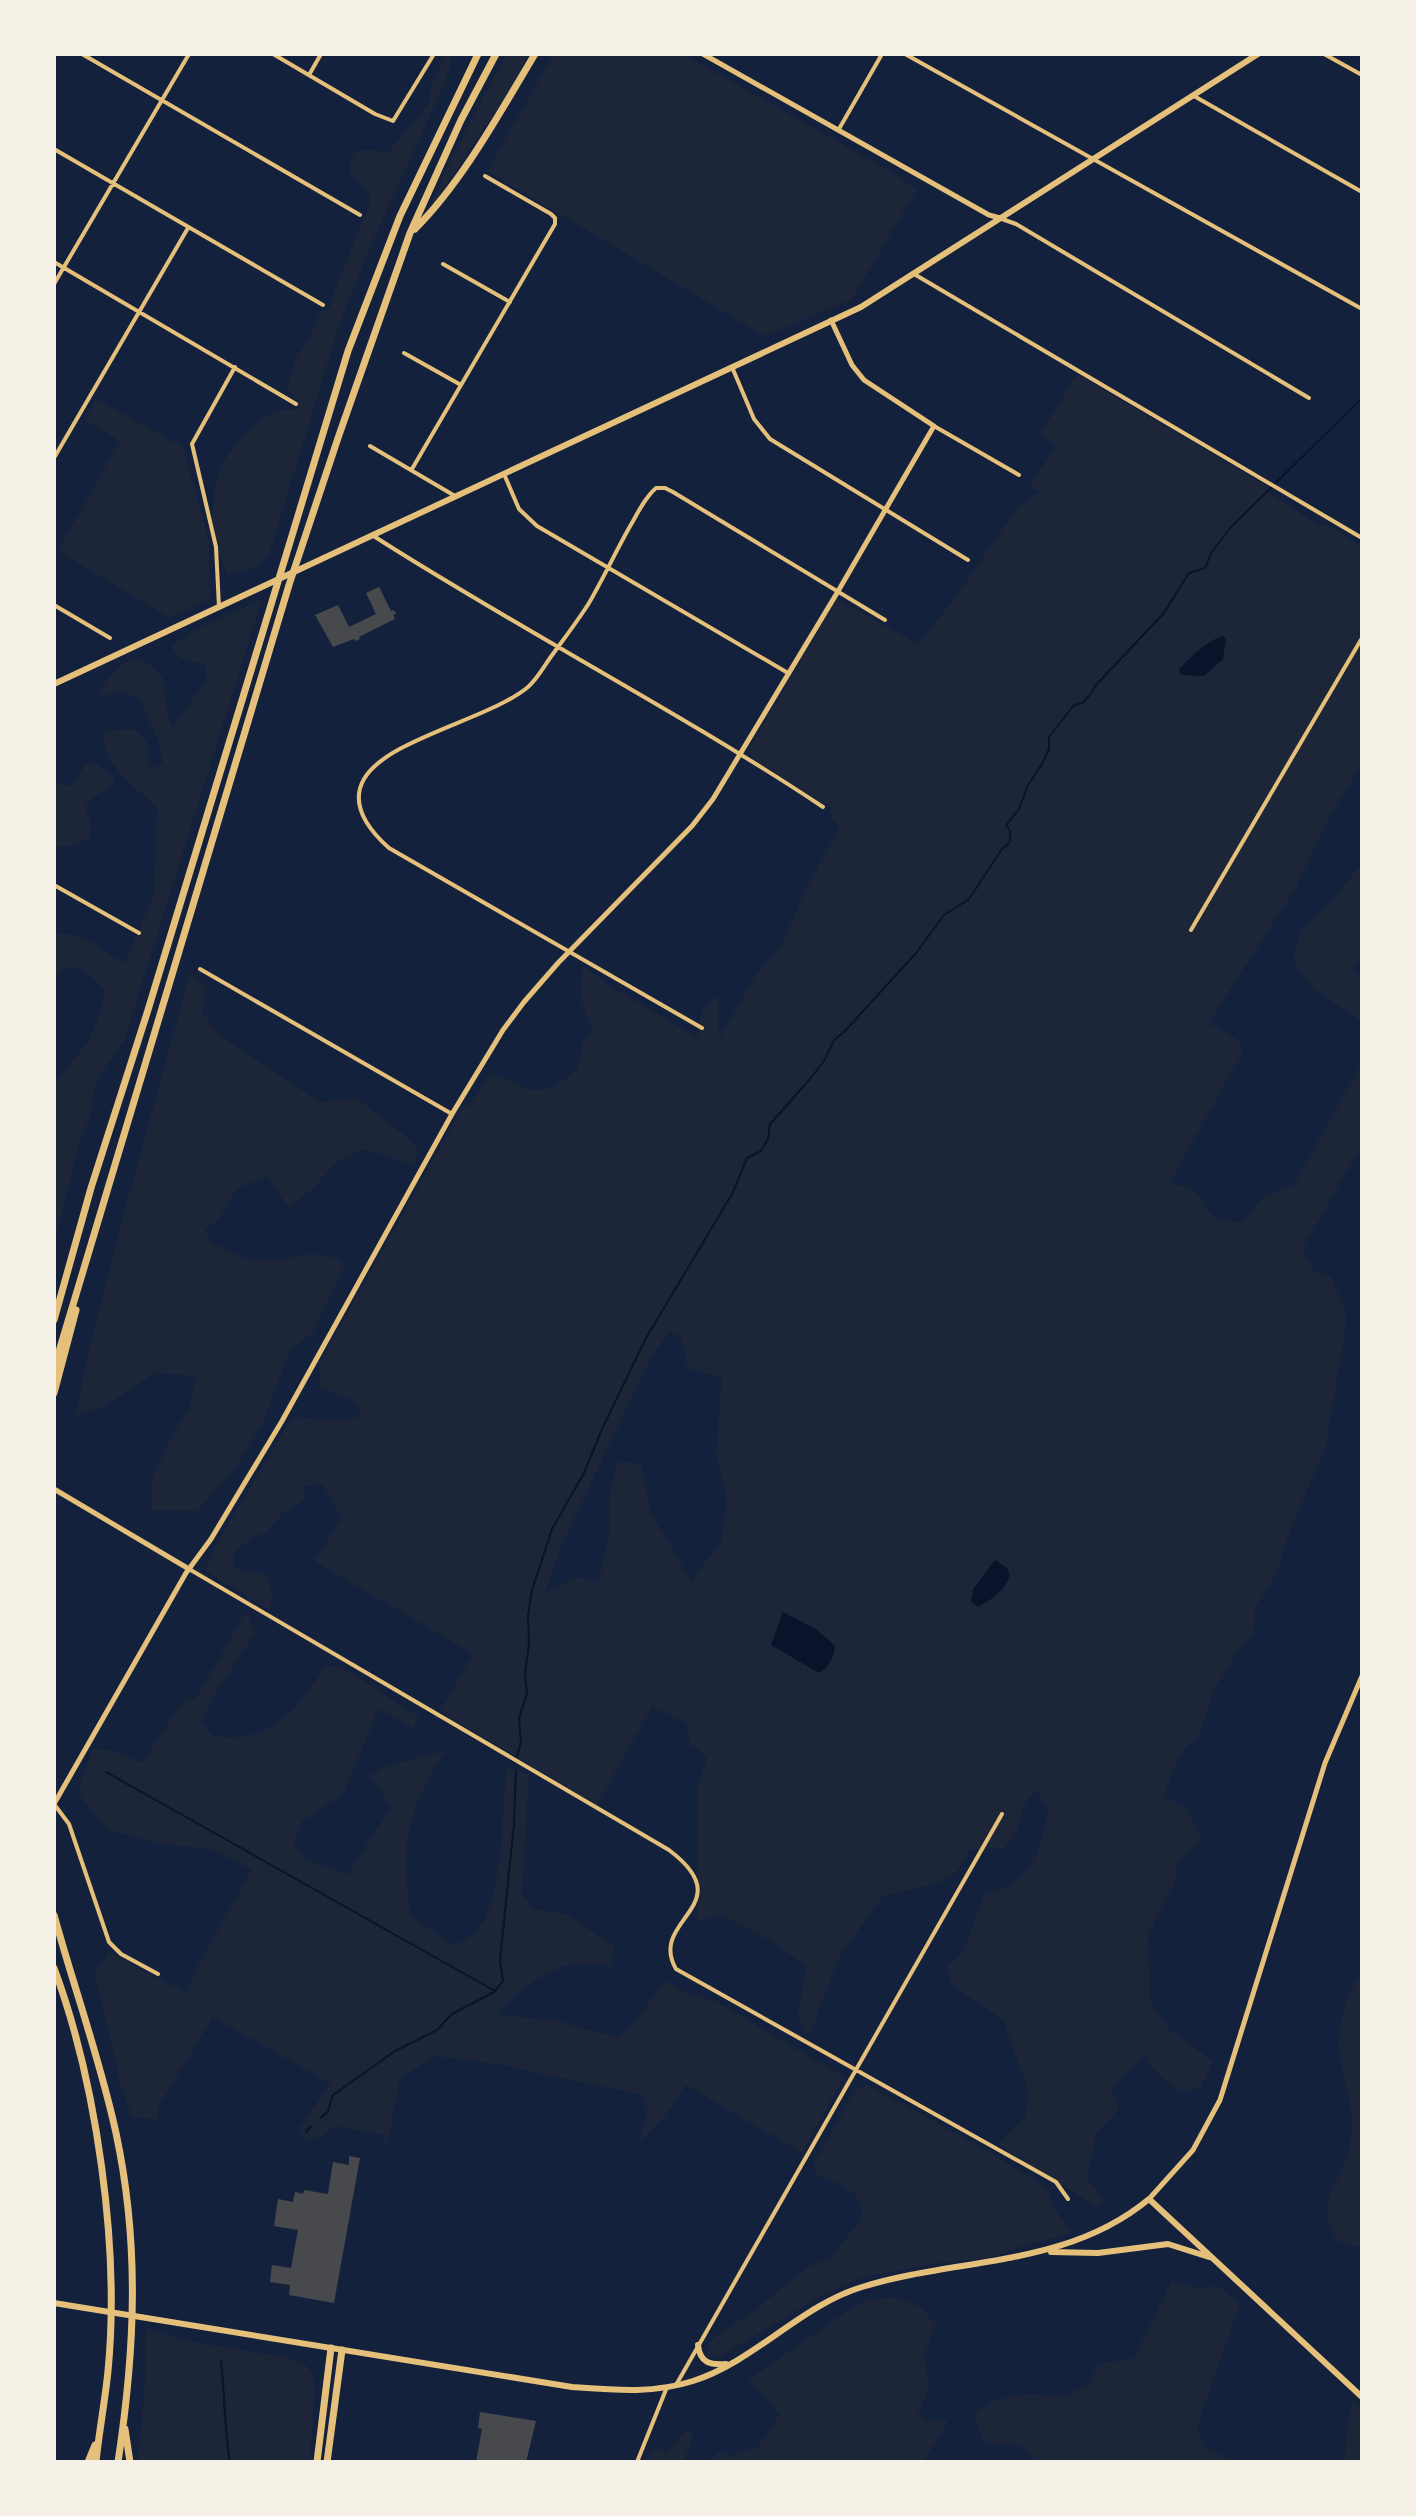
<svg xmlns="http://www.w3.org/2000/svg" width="1416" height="2516" viewBox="0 0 1416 2516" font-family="Jost,sans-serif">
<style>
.green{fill:#1d2539;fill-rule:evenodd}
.water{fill:#0b132b}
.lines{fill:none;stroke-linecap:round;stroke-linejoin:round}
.stream{stroke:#0b132b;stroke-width:2}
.building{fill:#48494c}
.minor{stroke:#e5c07b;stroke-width:4}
.tertiary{stroke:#e5c07b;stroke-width:5}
.secondary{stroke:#e5c07b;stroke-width:6}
.motorway{stroke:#e5c07b;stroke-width:7}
</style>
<rect width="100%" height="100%" fill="#14213d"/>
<path class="green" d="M446,54H449L452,63L443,87L367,254L340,322L270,551C258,570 248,571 227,575C219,552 211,533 213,508C214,495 216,478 222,466C233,442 269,402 296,410L300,401L287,388L297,356L310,338L321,311L330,309C338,270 361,235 371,197L349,172L353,154L365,149L388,152L428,105L432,83Z
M506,54H529L501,103L433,205L431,204L451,159Z
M554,54H683L891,172L917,189L852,299L765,336L487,171Z
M1077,374L1270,488L1267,492L1322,527L1327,524L1362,547V762L1326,824L1296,887L1209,1023L1240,1041L1242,1053L1169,1184C1175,1185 1183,1185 1188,1188C1217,1202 1193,1219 1242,1222L1264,1197L1294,1185L1362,1062V1145L1302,1249L1315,1272L1330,1276L1345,1309L1346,1324L1326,1445L1282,1551L1281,1564L1255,1609L1253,1635L1238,1650L1213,1692L1199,1737C1178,1749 1172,1775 1164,1797L1186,1807L1202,1839L1178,1862L1174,1884L1148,1935L1150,2001L1169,2029L1213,2061L1201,2087L1180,2093L1152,2068L1146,2053L1111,2089L1119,2109L1096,2134L1087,2178L1104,2201L1098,2208L998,2144L1026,2116L1028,2089L1003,2020L952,1985L947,1966L963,1951L985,1894C994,1890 1007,1888 1015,1882C1039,1864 1043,1835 1048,1808L1036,1790C1014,1809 1026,1829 1004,1848L969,1850L956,1873L936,1883L883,1896L838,1959L809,2037L798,2017L806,1966L770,1940L719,1914L698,1922V1785L707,1759L700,1750L690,1744L687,1723L652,1707L597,1805L440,1711L473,1654L314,1561L342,1518L323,1485L304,1486L305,1500L283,1513L266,1533L253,1537L233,1553L234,1567L251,1573H266L273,1595L269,1610L205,1570L219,1539L293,1416C318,1420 339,1425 362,1415L352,1400L320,1387L319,1363L464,1105L469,1107L489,1075C504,1075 511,1082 525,1088C544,1096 563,1081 577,1069L583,1042L593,1028C581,1007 578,990 583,966L609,985L698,1038L701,1012L714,997L719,1000V1039L755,976L783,943L800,902L839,827L832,818V809L754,760L749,752L750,747L837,599L918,644L952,602L1017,508L1040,491L1030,485L1056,446L1040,434ZM670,1331L680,1336L688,1368L722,1378L716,1455L727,1498L721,1542L691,1581L650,1511L641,1464L619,1461C608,1484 610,1506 609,1531C607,1547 602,1565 599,1581L577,1577L545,1592L563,1542L650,1359Z
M96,399L183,447L209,540L210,599L170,618L58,551L120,441L85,420Z
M262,599L124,1041L100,1075L92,1097L91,1115L80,1138L54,1246V1101L56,1083L88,1041L98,1019L106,991L84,970L70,967L54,978V934C82,929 101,951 124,964L154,895L157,807C132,784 102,766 104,731L134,729L147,741L149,771L163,763L160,744L138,697L118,692L98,698C104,680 120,661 140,657L163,676L167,713L173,728L207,678L204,664L180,658L171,647L191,632Z
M87,763L98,764L115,779C109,793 92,792 85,809L91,821L90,837C79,845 70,848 57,846L54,842V783L71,786Z
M1362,864V956L1352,971L1362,978V1022L1310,986L1293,959L1301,930L1333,899Z
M190,973L206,987L202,1012L220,1036L320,1102L357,1098L408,1138L418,1150L414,1165L364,1149L337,1162L312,1189L289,1208L267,1176L235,1190L219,1220L205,1229L209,1241C225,1249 245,1262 263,1261C296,1260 313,1245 345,1264L313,1333L290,1350L264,1420L237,1466L197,1511L151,1510L152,1479L166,1448L189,1407L196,1376L156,1373L104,1406L75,1417L88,1353L126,1206Z
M246,1612L255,1633L213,1697L201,1722L213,1736C272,1745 296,1709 326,1666L342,1667L419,1717L412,1729L398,1719L375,1708L374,1720L344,1793L302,1821L293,1843L306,1860L348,1874L391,1807L370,1776L383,1768L446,1750C407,1810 399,1845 411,1917L454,1945C461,1941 471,1938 476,1932C503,1903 503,1808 506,1768L529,1775L522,1893L532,1908L568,1915L614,1946L611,1967C602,1965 593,1963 585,1963C554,1962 514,1991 498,2015L558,2021L618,2038L638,2018L665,1980L687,1993L719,2003L844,2077L802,2153L686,2085L668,2112L644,2139L639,2140L648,2111L642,2095L497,2064L435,2056L400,2078L388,2142H384L385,2135L334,2126L322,2136L306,2140L301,2136L300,2126L331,2084L213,2017L157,2109L159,2120L132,2117L121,2086L95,1974L108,1952L187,1993L193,1975L252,1869L212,1849L160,1844L107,1830L78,1793L82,1777L93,1749L111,1750L142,1763L177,1709L188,1698L195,1700Z
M1362,1974V2248L1337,2241C1315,2203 1336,2190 1348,2154C1359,2117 1344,2086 1339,2050C1337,2028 1347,1990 1362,1974Z
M867,2085L980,2146L1048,2189L1052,2204L1072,2234L1031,2243L989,2258L932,2264L863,2277L818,2298L721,2356L706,2357L709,2343L716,2336L753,2312L809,2266L831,2257L860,2221L862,2209L856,2195L837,2182L817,2176L813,2165L856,2089Z
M1172,2280L1198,2288L1218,2286L1240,2303L1197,2427L1203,2446L1234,2462H1035C1024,2440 1006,2444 983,2443L974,2413L997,2400L1026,2394L1064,2396L1088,2385L1098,2364L1134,2358Z
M894,2297L921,2307L936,2325L924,2356L929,2388L918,2415L929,2421H948L926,2458L922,2462H710L719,2451L731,2456L759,2446L780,2414L748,2380L852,2308L869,2300Z
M146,2328L189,2341L290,2358L307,2366L313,2374L315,2391L310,2462H138L146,2372Z
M1353,2399L1362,2408V2462H1345L1348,2422Z
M692,2430V2441L683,2462H647L651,2451L658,2447L667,2453L685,2431Z"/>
<path class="water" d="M1223,636L1226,639L1223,659L1204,676L1181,675L1179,669C1191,657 1206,641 1223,636Z
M995,1560L1007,1568L1010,1576C1004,1592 992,1599 978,1607L971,1601L973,1589Z
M783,1612L816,1629L835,1646C834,1659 829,1666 819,1673L771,1645Z"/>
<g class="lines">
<path class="stream" d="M517,1756L521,1742L519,1718L527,1694L525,1674L529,1643L528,1616L532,1590L552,1529L584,1473L602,1429L646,1338L732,1194L747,1158L761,1151L768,1139L770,1124L810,1079L824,1061L834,1040L845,1031L916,953L944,915L969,899L1002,849L1010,842V831L1006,825L1019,809L1028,785L1042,764L1049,749V737L1074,705L1082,703L1090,695L1096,685L1164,613L1189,573L1205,568L1211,553L1231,527L1362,398
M106,1772L495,1991
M321,2118L328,2111L333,2095L395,2051L437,2030L452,2014L494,1992L503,1981L500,1960L514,1824L516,1770
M306,2132L311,2126
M221,2361C225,2395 224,2428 230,2462"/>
</g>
<path class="building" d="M379,587L391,611L394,610L396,614L393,615L395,619L359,637L360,639L355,641L354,639L333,647L315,615L338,605L349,627L376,614L366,593Z
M349,2156L360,2158L334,2303L289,2295L290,2285L270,2282L272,2265L291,2268L298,2230L274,2226L278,2199L293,2202L295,2192L303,2194L304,2190L328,2194L333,2162L349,2165Z
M480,2412L536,2421L526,2462H476L482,2429L478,2428Z"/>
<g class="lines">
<path class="minor" d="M82,54L360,215
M273,54L375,114L393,121L434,54
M905,54L1362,309
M1324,54L1362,75
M309,75L321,54
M1194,96L1362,192
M839,129L882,54
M54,149L323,305
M1002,219L1016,224L1309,398
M54,262L296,404
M443,264L510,302
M914,274L1362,538
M54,284L189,54
M404,353L461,385
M732,367L754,419L770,439L968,560
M934,426L1019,475
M370,446L455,496
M54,458L188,228
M412,469L555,224V218L551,214L485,176
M504,474L519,509L537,526L788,673
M372,535C520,630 677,710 823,807
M54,605L110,638
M219,607L216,547L192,444L235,367
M54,885L139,933
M1191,930L1362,638
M200,969L452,1114
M702,1028L389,848C370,831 349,805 364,779C387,739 490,719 528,687C537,679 543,668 550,658C563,640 577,622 589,603C603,579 615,553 629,528C637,515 644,498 656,488H665L673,492L885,620
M189,1569L669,1850C743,1906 647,1919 676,1969L1056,2182L1068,2199
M54,1804L69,1824L109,1942L121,1954L158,1974
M676,2385L1002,1814
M637,2462L667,2387"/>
<path class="tertiary" d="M703,54L989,215L1000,218
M54,1489L189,1569
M54,1804L186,1573L211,1539L282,1421L452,1114L503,1030L524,1002L558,963L692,826L713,799L837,593L934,426L864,380L852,365L831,320
M1149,2199L1193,2150L1220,2100L1325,1763L1362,1676"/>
<path class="secondary" d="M54,684L861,307L1258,54
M1051,2252L1098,2253L1168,2244L1209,2257
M54,2303L572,2387C613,2390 653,2394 693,2381C755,2361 800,2306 862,2287C959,2257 1066,2268 1149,2199L1362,2397
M698,2345C700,2363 710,2365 726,2364"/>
<path class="motorway" d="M415,229C463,181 500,112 535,54
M54,1320L91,1188L148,1010L348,351L400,216L478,54
M54,1368L289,585L338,438L410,233L461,120L496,54
M54,1393L76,1310
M54,1915C74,1988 100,2059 116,2133C140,2245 135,2350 118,2462
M54,1968C97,2084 120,2248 108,2371C105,2401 99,2432 96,2462
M125,2429L130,2462
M88,2462L95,2445
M317,2462L331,2348
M327,2462L342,2350"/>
</g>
<rect width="1416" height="2516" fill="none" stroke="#f6f1e7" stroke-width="112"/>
</svg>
